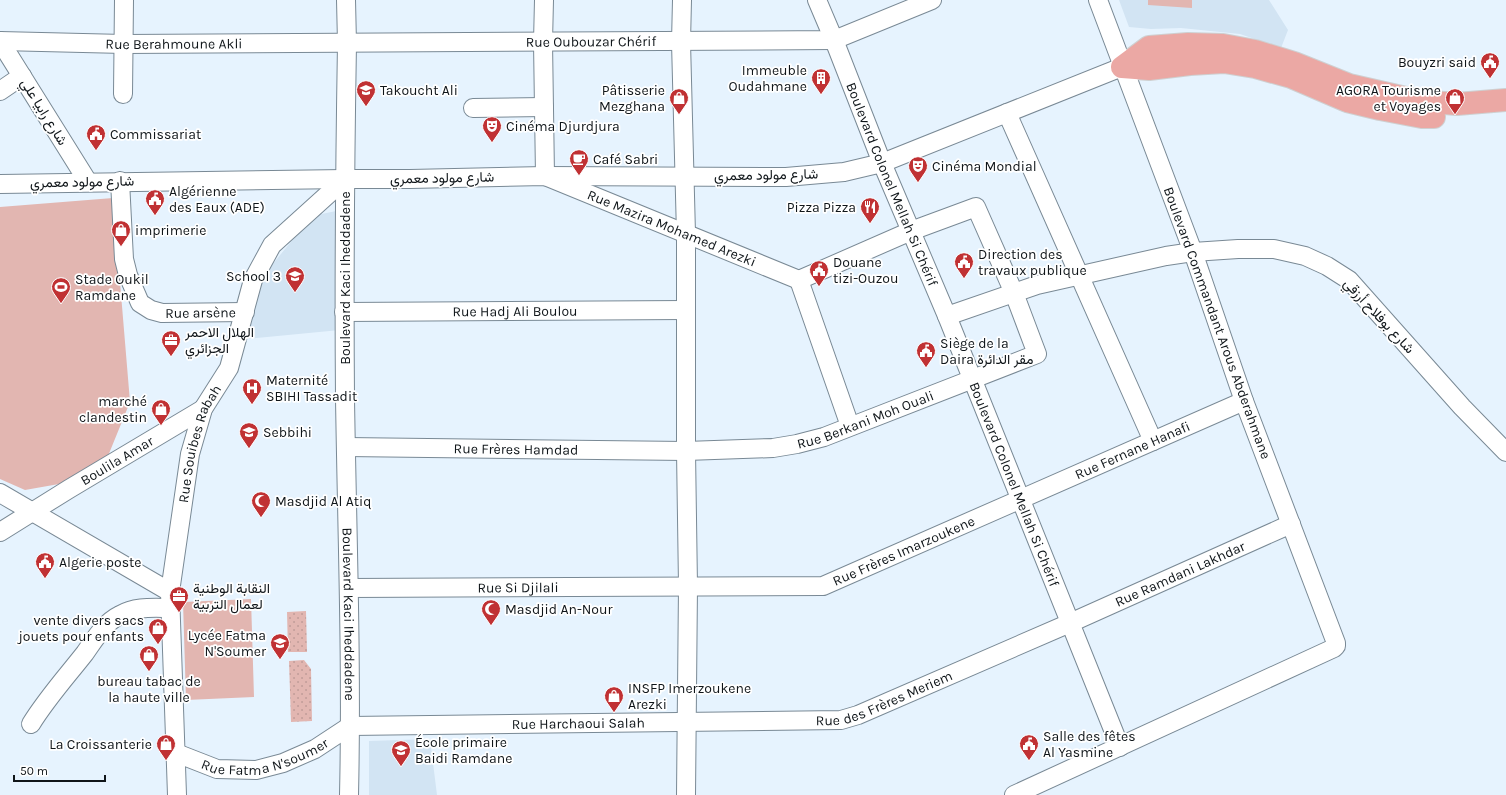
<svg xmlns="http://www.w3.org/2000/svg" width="1506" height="795" viewBox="0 0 1506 795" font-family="Karla,Vazirmatn,sans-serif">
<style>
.built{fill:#d2e4f3}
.grass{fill:url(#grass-dots)}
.pitch{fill:#e2b6b1}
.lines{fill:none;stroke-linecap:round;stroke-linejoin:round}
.minor-casing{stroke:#798995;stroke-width:20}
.major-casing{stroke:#cfd0d1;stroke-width:24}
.minor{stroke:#fff;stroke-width:18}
.major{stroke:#eba8a4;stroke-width:22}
.labels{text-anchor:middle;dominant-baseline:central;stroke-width:3.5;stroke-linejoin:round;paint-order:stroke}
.street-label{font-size:14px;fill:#0f1519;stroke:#fff}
.poi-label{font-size:14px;fill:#0f1519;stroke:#fff;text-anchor:start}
</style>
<defs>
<pattern id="grass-dots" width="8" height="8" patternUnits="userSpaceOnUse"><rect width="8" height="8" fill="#e2b6b1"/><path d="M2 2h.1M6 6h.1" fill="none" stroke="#c19c98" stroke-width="1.8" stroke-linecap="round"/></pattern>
</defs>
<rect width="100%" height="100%" fill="#e6f3fe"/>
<path class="built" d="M1119,0H1269L1288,30L1281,48L1240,34L1181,28L1151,29L1129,27Z
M341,210L340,330L246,339L254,287L312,216Z
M430,739L437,795H369V741Z"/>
<path class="grass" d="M306,611L307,652H288L287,612Z
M304,660L311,669L312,721L291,722L289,661Z"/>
<path class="pitch" d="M1148,0H1192V8L1148,5Z
M113,198L130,402L108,456L59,484L25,490L0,479V207Z
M251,599L254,697L186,700L183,602Z"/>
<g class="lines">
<g class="minor-casing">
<g id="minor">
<path id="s1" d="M346,0L347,43C345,162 344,280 345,398C347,531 352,663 349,795"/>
<path id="s2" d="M544,0L543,42L545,176L799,280"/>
<path d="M682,0L681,42L686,234V451L688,586L686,795"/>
<path id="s3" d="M817,0L834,40L882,163L947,316L1120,747"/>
<path id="s4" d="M0,41L124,44L834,40L932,0"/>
<path d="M0,41L88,182"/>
<path d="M0,91L22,76"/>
<path d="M123,94L124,0"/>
<path d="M473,108L544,107"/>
<path d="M1007,113L1153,441"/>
<path id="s5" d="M120,181L124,259L128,275L140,303L151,310L162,313L245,312"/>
<path d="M0,184L345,179H410L545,176L786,177L844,172L882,163L1122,67"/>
<path d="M799,280L850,426"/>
<path id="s6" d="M344,312L686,310"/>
<path d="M947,316L1037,285L1166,256L1193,252L1238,249H1274L1305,256L1327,266L1349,280L1462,407L1506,452"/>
<path id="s7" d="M346,447L686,451L773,448L797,444L824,437L1037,354L1014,293L976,207L911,231L799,280"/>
<path d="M0,493L170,592"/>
<path id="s8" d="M0,532L69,489L203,409"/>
<path id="s9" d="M349,588L823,586L1244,401"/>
<path d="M31,724C47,698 67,676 85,653C95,639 104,623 120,615C136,606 153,608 171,608"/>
<path id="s10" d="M176,753L217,769L256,770L283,763L315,749L350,726L841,720L858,715L1070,623L1291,524"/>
<path id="s11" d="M177,795L170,592L190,454L203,409L229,368L253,280L272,245L345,179"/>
<path d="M1014,795L1334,648L1336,646V643L1244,401L1193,252L1098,0"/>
</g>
</g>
<g class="major-casing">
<path id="major" d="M1122,67L1149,47L1188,44L1223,45L1255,51L1294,63L1349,85L1419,101L1457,104L1506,100
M1122,67L1149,69L1190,64L1224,62L1255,67L1291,77L1347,101L1380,109L1422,117H1434"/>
</g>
<use href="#minor" class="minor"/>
<use href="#major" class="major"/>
</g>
<defs>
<g id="civic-pin" transform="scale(1)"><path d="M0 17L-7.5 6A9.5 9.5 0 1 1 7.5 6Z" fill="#c03133" stroke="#fff"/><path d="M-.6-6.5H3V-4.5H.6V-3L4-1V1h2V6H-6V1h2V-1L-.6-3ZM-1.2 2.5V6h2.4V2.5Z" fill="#fff"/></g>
<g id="building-pin" transform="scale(1)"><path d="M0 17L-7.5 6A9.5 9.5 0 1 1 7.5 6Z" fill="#c03133" stroke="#fff"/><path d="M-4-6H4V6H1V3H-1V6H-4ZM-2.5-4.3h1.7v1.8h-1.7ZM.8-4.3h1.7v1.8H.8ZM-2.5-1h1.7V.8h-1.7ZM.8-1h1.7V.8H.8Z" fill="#fff"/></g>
<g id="school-pin" transform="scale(1)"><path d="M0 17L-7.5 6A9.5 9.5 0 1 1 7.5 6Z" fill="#c03133" stroke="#fff"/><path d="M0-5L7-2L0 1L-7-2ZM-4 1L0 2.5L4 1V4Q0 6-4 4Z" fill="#fff"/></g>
<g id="shop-pin" transform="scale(1)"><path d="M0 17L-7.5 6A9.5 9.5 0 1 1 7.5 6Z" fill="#c03133" stroke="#fff"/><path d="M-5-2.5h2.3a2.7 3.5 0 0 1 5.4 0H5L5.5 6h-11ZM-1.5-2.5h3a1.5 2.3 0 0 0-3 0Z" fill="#fff"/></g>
<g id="theatre-pin" transform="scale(1)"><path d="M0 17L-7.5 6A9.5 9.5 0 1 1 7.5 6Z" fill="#c03133" stroke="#fff"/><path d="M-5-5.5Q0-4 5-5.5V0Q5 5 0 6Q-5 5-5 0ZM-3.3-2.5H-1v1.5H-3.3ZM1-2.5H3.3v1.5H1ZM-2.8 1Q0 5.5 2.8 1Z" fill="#fff"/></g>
<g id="cafe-pin" transform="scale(1)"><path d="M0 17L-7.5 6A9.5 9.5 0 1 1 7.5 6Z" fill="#c03133" stroke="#fff"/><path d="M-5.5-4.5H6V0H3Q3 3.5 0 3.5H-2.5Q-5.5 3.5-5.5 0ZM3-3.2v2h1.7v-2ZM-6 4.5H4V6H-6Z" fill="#fff"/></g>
<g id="restaurant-pin" transform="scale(1)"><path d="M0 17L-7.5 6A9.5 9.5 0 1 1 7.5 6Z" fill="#c03133" stroke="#fff"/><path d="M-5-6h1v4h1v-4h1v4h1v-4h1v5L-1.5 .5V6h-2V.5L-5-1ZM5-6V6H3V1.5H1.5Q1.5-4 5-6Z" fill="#fff"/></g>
<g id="stadium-pin" transform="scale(1)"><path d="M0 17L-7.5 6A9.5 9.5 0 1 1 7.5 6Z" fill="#c03133" stroke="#fff"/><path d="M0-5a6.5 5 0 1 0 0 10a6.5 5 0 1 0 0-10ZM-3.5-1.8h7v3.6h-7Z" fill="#fff"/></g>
<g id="office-pin" transform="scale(1)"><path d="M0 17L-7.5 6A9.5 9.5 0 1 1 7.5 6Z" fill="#c03133" stroke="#fff"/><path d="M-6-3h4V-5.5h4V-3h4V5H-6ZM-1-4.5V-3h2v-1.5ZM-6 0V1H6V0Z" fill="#fff"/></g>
<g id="hospital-pin" transform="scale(1)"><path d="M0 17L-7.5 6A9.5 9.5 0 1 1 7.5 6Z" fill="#c03133" stroke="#fff"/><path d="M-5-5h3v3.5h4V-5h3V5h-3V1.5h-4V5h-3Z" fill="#fff"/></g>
<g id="mosque-pin" transform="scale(1)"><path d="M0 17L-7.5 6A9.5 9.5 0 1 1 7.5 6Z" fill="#c03133" stroke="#fff"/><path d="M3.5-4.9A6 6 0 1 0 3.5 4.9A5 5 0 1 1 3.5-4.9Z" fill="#fff"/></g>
</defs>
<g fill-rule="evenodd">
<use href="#civic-pin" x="1490" y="62"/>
<use href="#building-pin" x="821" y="78"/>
<use href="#school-pin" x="366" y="90"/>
<use href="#shop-pin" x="679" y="98"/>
<use href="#shop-pin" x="1455" y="98"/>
<use href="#theatre-pin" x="492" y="126"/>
<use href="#civic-pin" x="96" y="134"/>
<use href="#cafe-pin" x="579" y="159"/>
<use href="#theatre-pin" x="918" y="166"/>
<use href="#civic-pin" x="155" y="199"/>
<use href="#restaurant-pin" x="870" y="207"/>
<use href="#shop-pin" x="121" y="230"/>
<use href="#civic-pin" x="964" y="262"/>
<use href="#civic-pin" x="819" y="270"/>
<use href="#school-pin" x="295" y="276"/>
<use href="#stadium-pin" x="61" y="287"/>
<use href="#office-pin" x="171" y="340"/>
<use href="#civic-pin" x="926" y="351"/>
<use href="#hospital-pin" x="252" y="388"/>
<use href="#shop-pin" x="161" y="409"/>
<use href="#school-pin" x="249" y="432"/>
<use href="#mosque-pin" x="261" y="501"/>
<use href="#civic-pin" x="45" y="562"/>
<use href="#office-pin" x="179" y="596"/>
<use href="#mosque-pin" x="491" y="609"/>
<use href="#shop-pin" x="158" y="628"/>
<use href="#school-pin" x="280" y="643"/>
<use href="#shop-pin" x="149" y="655"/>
<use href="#shop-pin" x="614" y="696"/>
<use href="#shop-pin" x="166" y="744"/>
<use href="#civic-pin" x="1029" y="744"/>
<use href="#school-pin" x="401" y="750"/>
</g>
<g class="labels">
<g class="street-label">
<text stroke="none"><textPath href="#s4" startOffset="591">Rue Oubouzar Chérif</textPath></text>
<text stroke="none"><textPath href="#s4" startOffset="174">Rue Berahmoune Akli</textPath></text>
<text transform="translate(44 112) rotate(58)">شارع رابيا علي</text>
<text transform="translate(766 175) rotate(-1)">شارع مولود معمري</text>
<text transform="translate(442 178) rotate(-1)">شارع مولود معمري</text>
<text transform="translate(82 182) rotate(-1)">شارع مولود معمري</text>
<text stroke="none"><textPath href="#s3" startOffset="199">Boulevard Colonel Mellah Si Chérif</textPath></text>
<text stroke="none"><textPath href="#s2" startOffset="313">Rue Mazira Mohamed Arezki</textPath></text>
<text transform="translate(345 278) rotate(-90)">Boulevard Kaci Iheddadene</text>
<text stroke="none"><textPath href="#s6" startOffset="171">Rue Hadj Ali Boulou</textPath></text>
<text stroke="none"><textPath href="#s5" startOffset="188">Rue arsène</textPath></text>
<text transform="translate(1379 316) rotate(47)">شارع بوفلاح أرزقي</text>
<text transform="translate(1217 323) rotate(70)">Boulevard Commandant Arous Abderahmane</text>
<text stroke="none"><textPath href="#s7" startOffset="524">Rue Berkani Moh Ouali</textPath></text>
<text stroke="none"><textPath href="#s11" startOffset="355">Rue Souibes Rabah</textPath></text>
<text stroke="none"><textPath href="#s7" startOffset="170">Rue Frères Hamdad</textPath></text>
<text stroke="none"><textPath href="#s9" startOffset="812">Rue Fernane Hanafi</textPath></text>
<text stroke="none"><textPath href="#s8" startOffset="137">Boulila Amar</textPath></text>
<text stroke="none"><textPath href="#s3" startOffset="523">Boulevard Colonel Mellah Si Chérif</textPath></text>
<text stroke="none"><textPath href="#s9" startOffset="562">Rue Frères Imarzoukene</textPath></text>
<text stroke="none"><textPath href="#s10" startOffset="1048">Rue Ramdani Lakhdar</textPath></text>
<text stroke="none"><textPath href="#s9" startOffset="169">Rue Si Djilali</textPath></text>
<text stroke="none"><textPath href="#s1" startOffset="614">Boulevard Kaci Iheddadene</textPath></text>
<text stroke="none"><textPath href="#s10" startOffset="726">Rue des Frères Meriem</textPath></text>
<text stroke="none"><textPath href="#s10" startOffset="416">Rue Harchaoui Salah</textPath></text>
<text stroke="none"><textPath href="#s10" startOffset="94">Rue Fatma N'soumer</textPath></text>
</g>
<g class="poi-label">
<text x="1476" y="62" text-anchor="end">Bouyzri said</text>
<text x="807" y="70" text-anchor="end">Immeuble<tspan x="807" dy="16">Oudahmane</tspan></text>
<text x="380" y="90">Takoucht Ali</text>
<text x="665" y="90" text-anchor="end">Pâtisserie<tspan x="665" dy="16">Mezghana</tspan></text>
<text x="1441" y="90" text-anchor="end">AGORA Tourisme<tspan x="1441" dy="16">et Voyages</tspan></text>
<text x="506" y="126">Cinéma Djurdjura</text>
<text x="110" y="134">Commissariat</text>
<text x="593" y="159">Café Sabri</text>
<text x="932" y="166">Cinéma Mondial</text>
<text x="169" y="191">Algérienne<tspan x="169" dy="16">des Eaux (ADE)</tspan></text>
<text x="856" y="207" text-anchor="end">Pizza Pizza</text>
<text x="135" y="230">imprimerie</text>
<text x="978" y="254">Direction des<tspan x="978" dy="16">travaux publique</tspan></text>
<text x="833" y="262">Douane<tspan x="833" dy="16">tizi-Ouzou</tspan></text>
<text x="281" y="276" text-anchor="end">School 3</text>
<text x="75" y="279">Stade Oukil<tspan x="75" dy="16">Ramdane</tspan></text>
<text x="185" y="332">الهلال الاحمر<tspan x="185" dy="16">الجزائري</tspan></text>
<text x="940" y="343">Siège de la<tspan x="940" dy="16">Daira مقر الدائرة</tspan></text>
<text x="266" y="380">Maternité<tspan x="266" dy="16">SBIHI Tassadit</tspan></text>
<text x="147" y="401" text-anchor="end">marché<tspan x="147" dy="16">clandestin</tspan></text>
<text x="263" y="432">Sebbihi</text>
<text x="275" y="501">Masdjid Al Atiq</text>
<text x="59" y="562">Algerie poste</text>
<text x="193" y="588">النقابة الوطنية<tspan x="193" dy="16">لعمال التربية</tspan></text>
<text x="505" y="609">Masdjid An-Nour</text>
<text x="144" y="620" text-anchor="end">vente divers sacs<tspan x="144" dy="16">jouets pour enfants</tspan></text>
<text x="266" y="635" text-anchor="end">Lycée Fatma<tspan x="266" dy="16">N'Soumer</tspan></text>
<text x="149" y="681" text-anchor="middle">bureau tabac de<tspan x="149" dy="16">la haute ville</tspan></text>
<text x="628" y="688">INSFP Imerzoukene<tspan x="628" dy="16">Arezki</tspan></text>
<text x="1043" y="736">Salle des fêtes<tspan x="1043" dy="16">Al Yasmine</tspan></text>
<text x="415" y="742">École primaire<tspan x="415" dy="16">Baidi Ramdane</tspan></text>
<text x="152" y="744" text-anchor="end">La Croissanterie</text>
</g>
</g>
<path d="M14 775v6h91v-6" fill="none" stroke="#0f1519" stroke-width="2"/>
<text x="20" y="775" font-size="12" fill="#0f1519" stroke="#ffffff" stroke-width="3" paint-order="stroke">50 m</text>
</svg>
